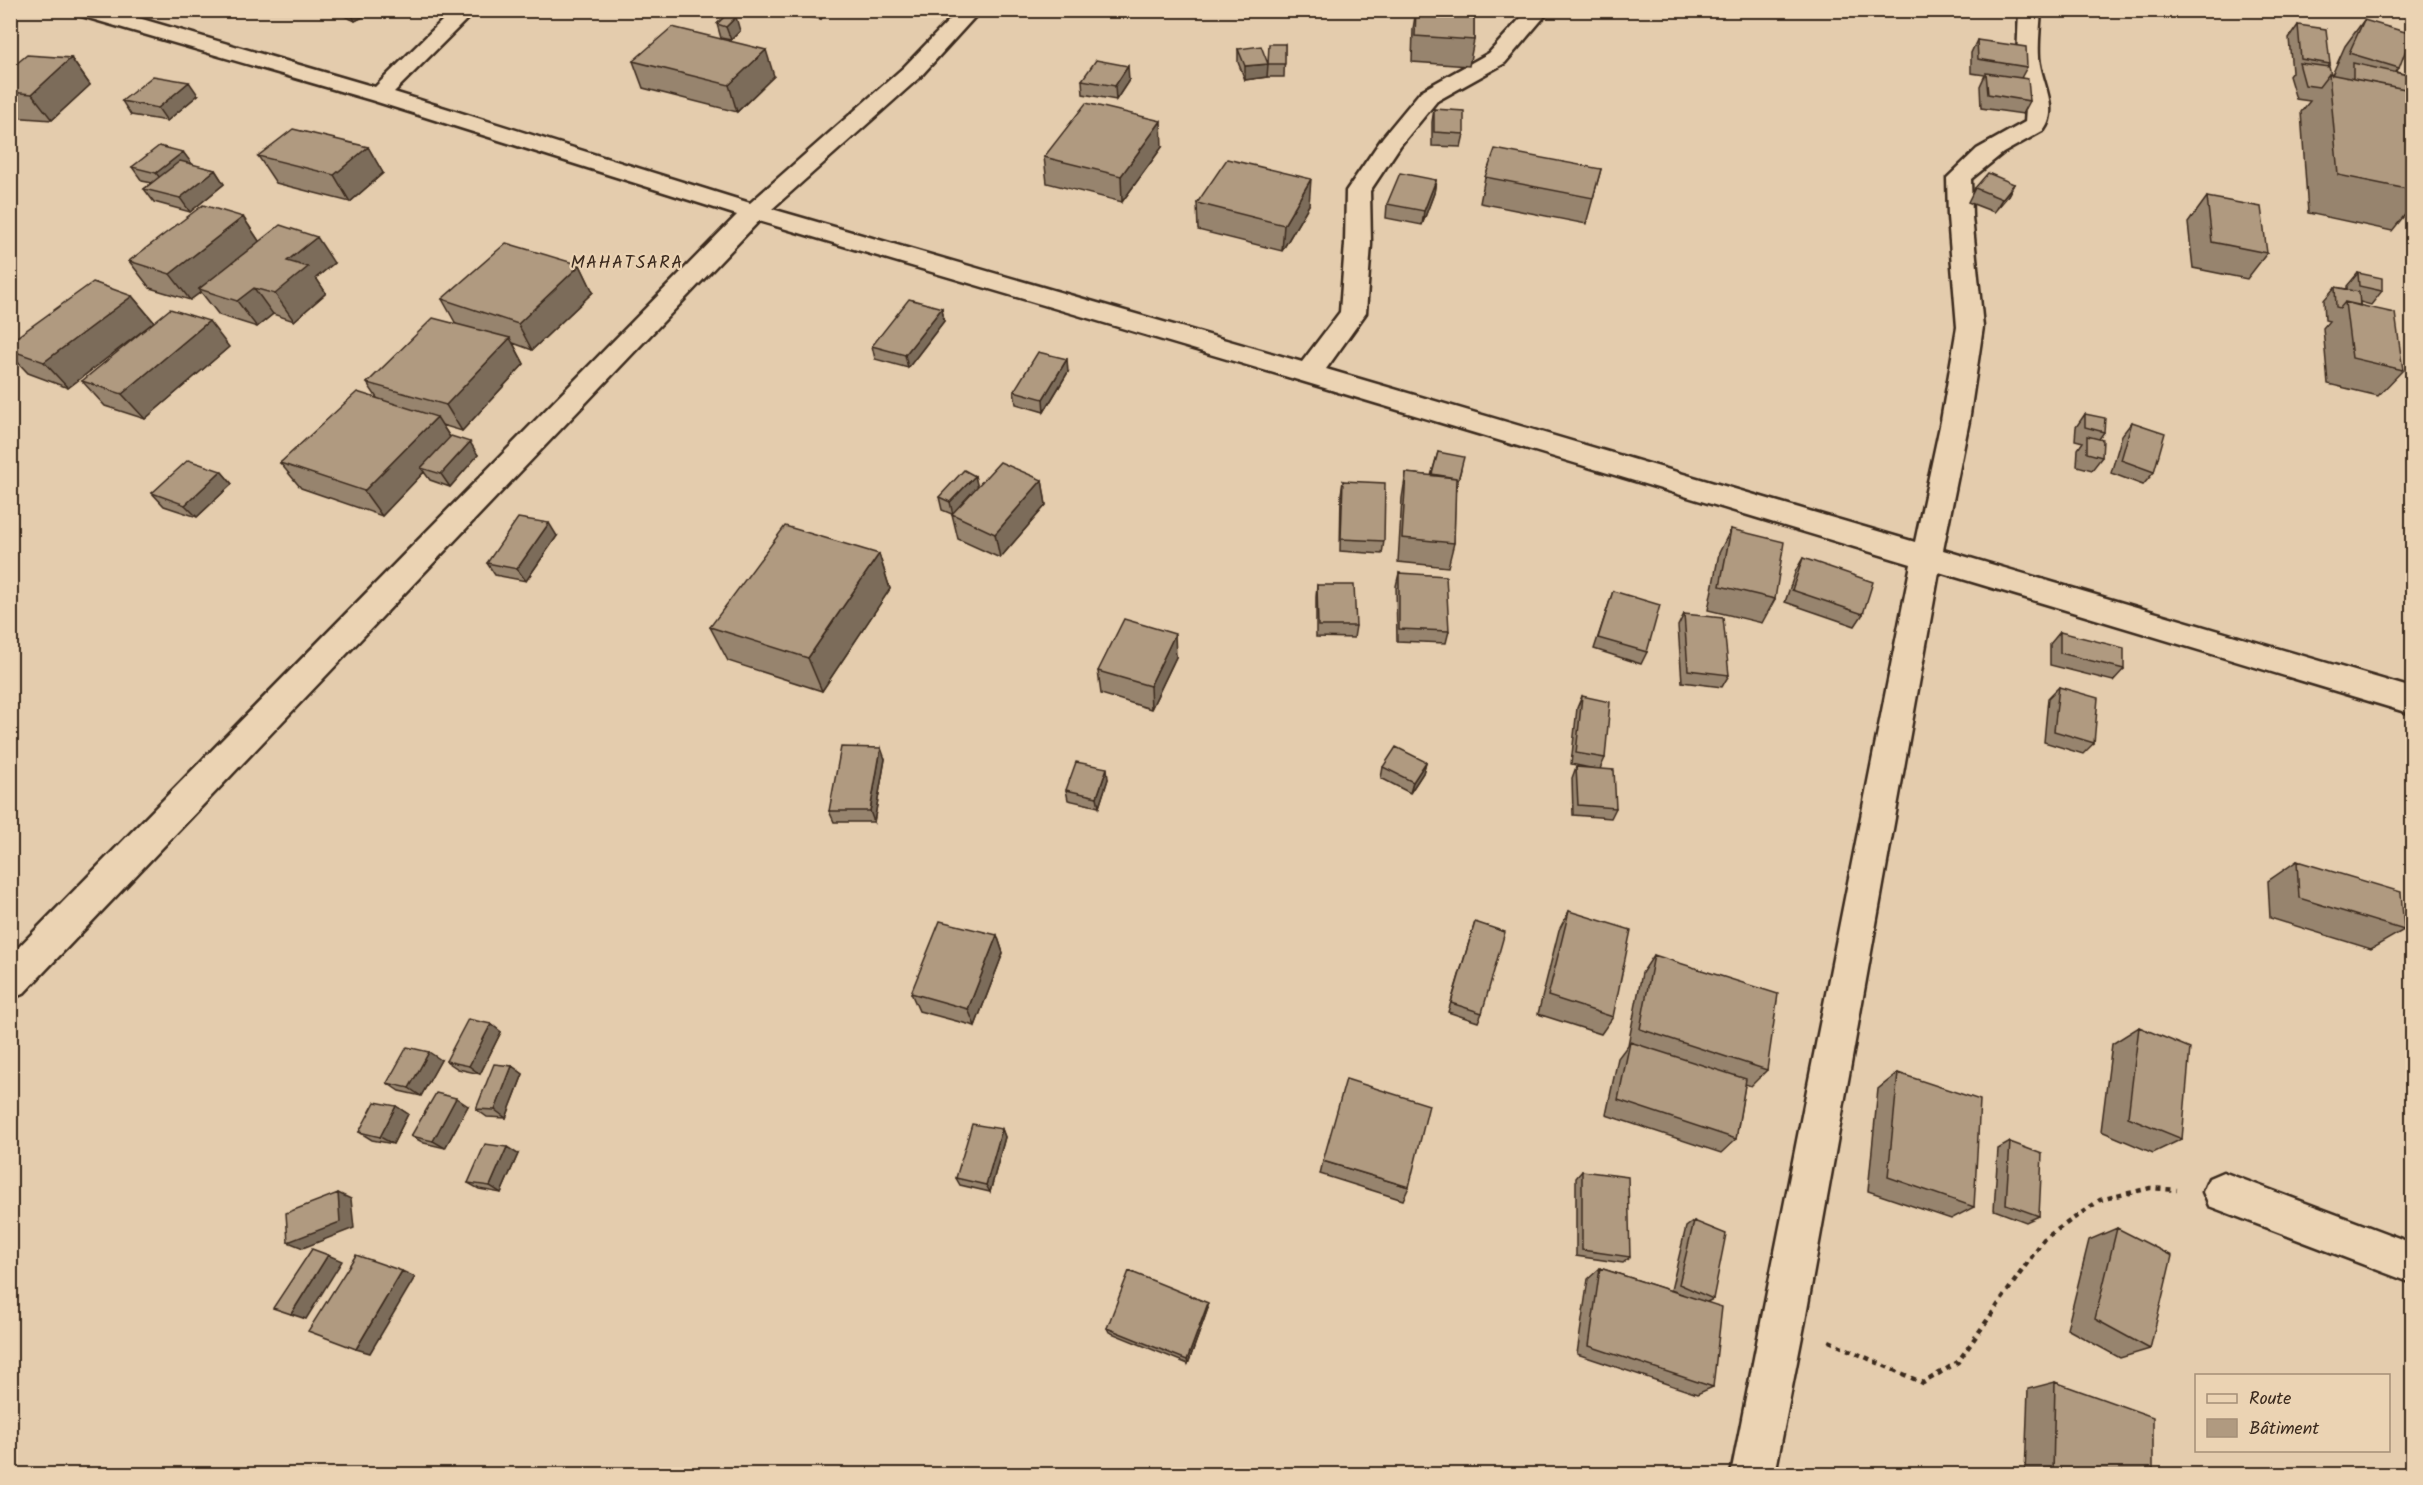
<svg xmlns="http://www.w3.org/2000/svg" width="2423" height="1485" viewBox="0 0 2423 1485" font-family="Kalam,sans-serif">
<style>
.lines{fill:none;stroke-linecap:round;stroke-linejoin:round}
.minor-casing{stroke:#3b2a1e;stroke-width:5}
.path{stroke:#3b2a1e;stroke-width:4.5;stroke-dasharray:5 5;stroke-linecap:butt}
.minor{fill:#ebd3b3;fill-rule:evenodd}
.wall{fill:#97846e;stroke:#3b2a1e;stroke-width:1.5}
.shaded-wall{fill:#7b6c5a;stroke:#3b2a1e;stroke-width:1.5}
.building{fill:#b09a80;stroke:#3b2a1e;stroke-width:1.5}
.labels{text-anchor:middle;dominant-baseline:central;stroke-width:4.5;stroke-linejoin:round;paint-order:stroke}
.far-neighbourhood-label{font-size:18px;letter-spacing:1.5px;fill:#3b2a1e;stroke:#ebd3b3}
</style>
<rect width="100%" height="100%" fill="#e4ccad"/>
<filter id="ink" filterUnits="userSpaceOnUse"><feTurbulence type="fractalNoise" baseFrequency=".0167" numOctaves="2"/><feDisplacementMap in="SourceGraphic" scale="12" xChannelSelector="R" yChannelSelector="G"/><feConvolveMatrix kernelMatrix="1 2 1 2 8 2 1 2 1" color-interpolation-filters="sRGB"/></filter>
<g filter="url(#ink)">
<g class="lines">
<g class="minor-casing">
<path id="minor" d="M76,10H111L375,87L453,10H476L394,92L750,203L904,67L959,10H981L920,77L772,209L1302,362L1340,312L1345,244L1346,191L1383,137L1421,91L1489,53L1528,10H1550L1505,63L1437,101L1400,146L1370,191L1371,244L1366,313L1326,369L1915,542L1941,421L1957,327L1948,217L1947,178L1977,149L2025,122L2027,93L2017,60L2019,10H2041C2040,26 2038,42 2039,57C2040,80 2060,108 2044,130L2003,153L1971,179L1972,217L1983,327L1969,421L1943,550L2412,688V714L1939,572L1805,1321L1775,1474H1731L1911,564L1298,380L759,221L23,994L10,999V956L737,215L371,100L78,15Z
M2223,1172L2412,1243V1283L2209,1206L2203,1192L2209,1178Z"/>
</g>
<path class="path" d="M1829,1341L1923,1383L1958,1362L2044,1239L2100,1200L2150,1188L2177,1190"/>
<use href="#minor" class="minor"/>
</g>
<path class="wall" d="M331,10H372L373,12L355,21Z
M785,10H827L821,19L786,14Z
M1416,10H1474V40L1469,66L1412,62L1413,29Z
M726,15L740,31L731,40L721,38L717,24Z
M2364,20L2399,68L2396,72L2412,76V206L2392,231L2308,213L2301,112L2310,101L2296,99L2289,76L2292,72L2289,38L2298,25L2330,64L2328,67L2331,75H2332L2345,46Z
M1977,40L2027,67L2021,78L2030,101L2023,114L1981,108L1980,86L1985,75L1971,73V53Z
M1285,44L1284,77H1267L1245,80L1238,62V49L1268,64Z
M71,58L90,85L52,120L10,117V69Z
M633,61L774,76L737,112L643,88Z
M1082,80H1129L1116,100L1083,94Z
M198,95L167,121L131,115L122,101Z
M1434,109L1464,134L1461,147L1432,146V122Z
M368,147L383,173L350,202L276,183L258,156Z
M1162,147L1122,202L1047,183L1044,157Z
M183,152L192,165L215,170L224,184L190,212L154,202L144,189L152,183L142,181L132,167Z
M1601,169L1586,224L1480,203L1485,177Z
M1436,180L1434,193L1422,225L1386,218L1387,204Z
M2014,184L2007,197L1994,212L1968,202L1975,188Z
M2207,197L2267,253L2247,279L2193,268L2188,223Z
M1197,203L1309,205L1282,251L1198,230Z
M243,217L259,241L334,263L316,278L326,293L294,321L273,314L257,327L219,315L201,292L190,300L150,288L129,261Z
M580,265L593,292L532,350L513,343L524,364L462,431L442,425L450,437L478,455L450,487L430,480L424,472L382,516L301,488L280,463L377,398L367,383L456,324L442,299Z
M2358,273L2382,291L2371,305L2360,302V306L2403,370L2378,396L2328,384L2323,328L2329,321L2325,320L2324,300L2335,287L2347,289V286Z
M132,296L154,322L68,388L28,373L10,354V342Z
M942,308L944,321L908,368L875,359L872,346Z
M229,347L145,419L105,406L82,381Z
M1068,372L1044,412L1016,404L1014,391Z
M2085,414L2104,432L2099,439L2102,457L2092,470L2077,466L2078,449L2083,442L2075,440L2076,427Z
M2132,422L2154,472L2143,485L2111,473L2122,435Z
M1438,452L1461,469L1455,493L1454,543L1448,567L1398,562L1402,498L1406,473L1431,476Z
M221,471L232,484L197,517L164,506L152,493Z
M975,476L977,487L1042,480L1046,505L1000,558L958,539L952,514L942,510L939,497Z
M1343,481L1384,541L1382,554L1340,551L1341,494Z
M1731,529L1775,599L1762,623L1708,610L1719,553Z
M557,536L526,581L495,575L487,563Z
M879,554L890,589L822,691L728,661L710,627Z
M1803,558L1863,614L1855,626L1785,602L1796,570Z
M1399,573L1449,631L1446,643L1397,641L1396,586Z
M1317,585L1356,626L1354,638L1316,637V597Z
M1613,591L1647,652L1641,664L1594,649Z
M1684,614L1729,675L1722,687L1682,682L1678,626Z
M2060,632L2124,669L2113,681L2050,665V644Z
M1176,657L1151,709L1101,694L1098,671Z
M2059,687L2094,743L2083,754L2044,742L2048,698Z
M1582,696L1605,758L1600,769L1616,808L1611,818L1573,815L1572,778L1576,767L1595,769L1571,764L1577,708Z
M885,759L874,822H834L829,811Z
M1426,762L1423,773L1410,793L1381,778L1383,767Z
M1108,779L1099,807L1068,800L1066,790Z
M2297,861L2404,930L2371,949L2270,918L2268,881Z
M1569,911L1613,1017L1601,1034L1538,1014L1559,930Z
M1475,922L1482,1013L1478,1022L1448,1012Z
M997,935L1003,953L975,1026L919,1011L911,993Z
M1654,955L1767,1070L1751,1086L1745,1084L1736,1139L1721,1153L1606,1115L1618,1058L1628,1045L1642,973Z
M491,1024L501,1032L480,1074L458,1069L446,1061Z
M2139,1027L2182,1139L2153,1153L2101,1131L2112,1044Z
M441,1060L421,1096L399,1091L387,1083Z
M512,1066L523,1074L506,1118L487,1117L476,1109Z
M1898,1073L1974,1207L1951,1219L1868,1191L1878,1089Z
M396,1106L408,1114L393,1144L372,1140L359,1132Z
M468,1106L445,1148L424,1143L411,1136Z
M1002,1129L1005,1137L990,1192L960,1185L956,1178Z
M2010,1142L2039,1216L2026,1222L1994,1210L1998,1149Z
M518,1154L501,1193L479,1189L468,1183Z
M1323,1161L1409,1187L1403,1200L1320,1174Z
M1582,1171L1630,1257L1623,1263L1576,1256V1178Z
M1694,1221L1713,1299L1707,1302L1713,1387L1697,1394L1577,1354L1588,1279L1600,1268L1684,1295L1671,1290L1686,1227Z
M2117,1228L2150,1349L2120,1358L2067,1329L2089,1240Z
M1208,1308L1188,1364L1109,1332L1107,1328Z
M2055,1382L2153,1474H2025L2028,1389Z"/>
<path class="shaded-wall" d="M349,10H372L373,12L355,21Z
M819,10H827L821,19Z
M736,17L740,31L731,40L726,27Z
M766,50L774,76L737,112L729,85Z
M71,58L90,85L52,120L32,94Z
M1268,64L1267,77L1245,80V66Z
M1128,66L1129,80L1116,100L1115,86Z
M189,82L198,95L167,121L158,108Z
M1161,121L1162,147L1122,202L1121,176Z
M368,147L383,173L350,202L334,175Z
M183,152L193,165L166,186L156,173Z
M215,170L224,184L190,212L180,198Z
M1311,179L1309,205L1282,251L1284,225Z
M1436,180L1434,193L1422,225L1424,211Z
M2014,184L2007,197L1994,212L2002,199Z
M243,217L261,244L199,289L201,292L190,300L170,274Z
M317,237L334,263L316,278L326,293L294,321L275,294L287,261Z
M580,265L593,292L532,350L518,324Z
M254,288L273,314L257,327L237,301Z
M132,296L154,322L68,388L44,362Z
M942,308L944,321L908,368L905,355Z
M209,321L229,347L145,419L122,394Z
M510,338L524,364L462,431L446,405Z
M1067,359L1068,372L1044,412L1043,399Z
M437,417L453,442L421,468L424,472L382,516L364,491Z
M470,442L478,455L450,487L441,474Z
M221,471L232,484L197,517L185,505Z
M975,476L978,488L953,515L950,502Z
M1042,480L1046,505L1000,558L995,534Z
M549,523L557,536L526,581L517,569Z
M879,554L890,589L822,691L808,658Z
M1175,634L1176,657L1151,709L1150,686Z
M881,748L885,759L874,822L870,811Z
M1426,762L1423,773L1410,793L1413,782Z
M1107,768L1108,779L1099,807L1097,797Z
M997,935L1003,953L975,1026L968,1009Z
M491,1024L501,1032L480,1074L469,1066Z
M429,1052L441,1060L421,1096L409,1088Z
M512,1066L523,1074L506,1118L495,1110Z
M456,1098L468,1106L445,1148L433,1141Z
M396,1106L408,1114L393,1144L380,1137Z
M1002,1129L1005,1137L990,1192L986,1185Z
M507,1147L518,1154L501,1193L490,1186Z
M338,1193L351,1199L354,1228L303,1248L288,1242Z
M328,1255L342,1261L306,1319L291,1314Z
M402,1271L415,1277L370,1353L356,1349Z
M1208,1303V1308L1188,1364L1187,1360Z"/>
<path class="building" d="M1416,10H1474V40L1415,36Z
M726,15L736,17L726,27L717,24Z
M2364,20L2412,34L2399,68L2349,53Z
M2298,25L2326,29L2330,64L2301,59Z
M672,27L766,50L729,85L633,61Z
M1977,40L2026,47L2027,67L1978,59Z
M1269,44H1285V64H1268Z
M1261,46L1268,64L1245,66L1238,49Z
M27,55L71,58L32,94L10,92V69Z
M1096,60L1128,66L1115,86L1082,80Z
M2299,63L2329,67L2331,75L2329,74L2319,87L2305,85Z
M2353,63L2412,76V101H2411L2410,90L2353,79Z
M1986,73L2028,79L2030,101L1988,94Z
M2329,74L2410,90L2412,109V190L2338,175Z
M153,76L189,82L158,108L122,101Z
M1086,103L1161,121L1121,176L1044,157Z
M1434,109L1464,111V134L1434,132Z
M293,129L368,147L334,175L258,156Z
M159,146L183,152L156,173L132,167Z
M1495,149L1601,169L1593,198L1485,177Z
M1227,159L1311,179L1284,225L1197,203Z
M180,161L215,170L180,198L144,189Z
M1400,173L1436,180L1424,211L1387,204Z
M1988,173L2014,184L2002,199L1975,188Z
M2207,197L2261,207L2267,253L2212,242Z
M203,205L243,217L170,274L129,261Z
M280,225L317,237L287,261L308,267L275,294L254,288L237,301L199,289Z
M506,243L580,265L518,324L442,299Z
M2358,273L2382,278V291L2359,286Z
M93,282L132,296L44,362L10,350V342Z
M2335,287L2359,292L2360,306L2345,302L2340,308L2336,307Z
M909,299L942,308L905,355L872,346Z
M2345,302L2395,313L2403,370L2352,358Z
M170,309L209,321L122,394L82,381Z
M433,318L510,338L446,405L367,383Z
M1038,352L1067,359L1043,399L1014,391Z
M357,392L437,417L364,491L280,463Z
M2085,414L2105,418L2104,432L2085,427Z
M2132,422L2165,433L2154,472L2121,460Z
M451,436L470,442L441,474L421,468Z
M2087,436L2103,440L2102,457L2087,453Z
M1438,452L1464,457L1458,480L1456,479V478L1432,474Z
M188,460L221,471L185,505L152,493Z
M1000,462L1042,480L995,534L952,514Z
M964,470L975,476L950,502L939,497Z
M1406,473L1456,478L1454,543L1402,538Z
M1343,481L1385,483L1384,541L1341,539Z
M518,518L549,523L517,569L487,563Z
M785,526L879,554L808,658L710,627Z
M1731,529L1784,542L1775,599L1720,586Z
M1803,558L1873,582L1863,614L1792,590Z
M1399,573L1446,576L1449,631L1399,629Z
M1317,585H1354L1356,626H1318Z
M1613,591L1660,605L1647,652L1598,638Z
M1684,614L1723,618L1729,675L1688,670Z
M1124,619L1175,634L1150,686L1098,671Z
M2060,632L2124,648V669L2060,653Z
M2059,687L2098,698L2094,743L2054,731Z
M1582,696L1610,702L1605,758L1576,753Z
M841,747L881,748L870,811H829Z
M1396,747L1426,762L1413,782L1383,767Z
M1076,762L1107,768L1097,797L1066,790Z
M1576,767L1614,770L1616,808L1578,805Z
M2297,861L2401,892L2404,930L2299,898Z
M1569,911L1631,930L1613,1017L1548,996Z
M940,921L997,935L968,1009L911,993Z
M1475,922L1505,932L1482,1013L1451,1003Z
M1654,955L1778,994L1767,1070L1640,1029Z
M468,1019L491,1024L469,1066L446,1061Z
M2139,1027L2190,1048L2182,1139L2128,1117Z
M1630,1042L1746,1079L1736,1139L1618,1100Z
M407,1047L429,1052L409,1088L387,1083Z
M494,1064L512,1066L495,1110L476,1109Z
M1898,1073L1980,1100L1974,1207L1888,1177Z
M1346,1079L1429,1105L1409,1187L1323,1161Z
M436,1093L456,1098L433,1141L411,1136Z
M375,1102L396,1106L380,1137L359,1132Z
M972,1124L1002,1129L986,1185L956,1178Z
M2010,1142L2042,1154L2039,1216L2006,1204Z
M485,1144L507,1147L490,1186L468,1183Z
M1582,1171L1628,1177L1630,1257L1582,1250Z
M338,1193L340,1222L288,1242L286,1213Z
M1694,1221L1726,1234L1713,1299L1679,1284Z
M2117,1228L2172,1256L2150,1349L2095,1319Z
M312,1249L328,1255L291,1314L273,1308Z
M356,1255L402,1271L356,1349L308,1331Z
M1600,1268L1722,1307L1713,1387L1589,1346Z
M1129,1271L1208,1303L1187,1360L1107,1328Z
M2055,1382L2153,1417V1474H2053Z"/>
</g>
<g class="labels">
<g class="far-neighbourhood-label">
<text x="627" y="263">MAHATSARA</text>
</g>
</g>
<rect width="2423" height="1485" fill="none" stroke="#ebd3b3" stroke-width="36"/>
<rect x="18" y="18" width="2387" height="1449" fill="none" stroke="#3b2a1e" stroke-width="2" filter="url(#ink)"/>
<rect x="2195" y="1374" width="195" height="78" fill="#ebd3b3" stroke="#a58f77" stroke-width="1.5"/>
<rect x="2207" y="1394" width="30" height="9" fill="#ebd3b3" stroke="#a58f77" stroke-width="1.5"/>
<text x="2249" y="1404" font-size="18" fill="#3b2a1e">Route</text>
<rect x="2207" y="1419" width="30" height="18" fill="#b09a80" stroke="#a58f77" stroke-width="1.5"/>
<text x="2249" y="1434" font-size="18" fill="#3b2a1e">Bâtiment</text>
</svg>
